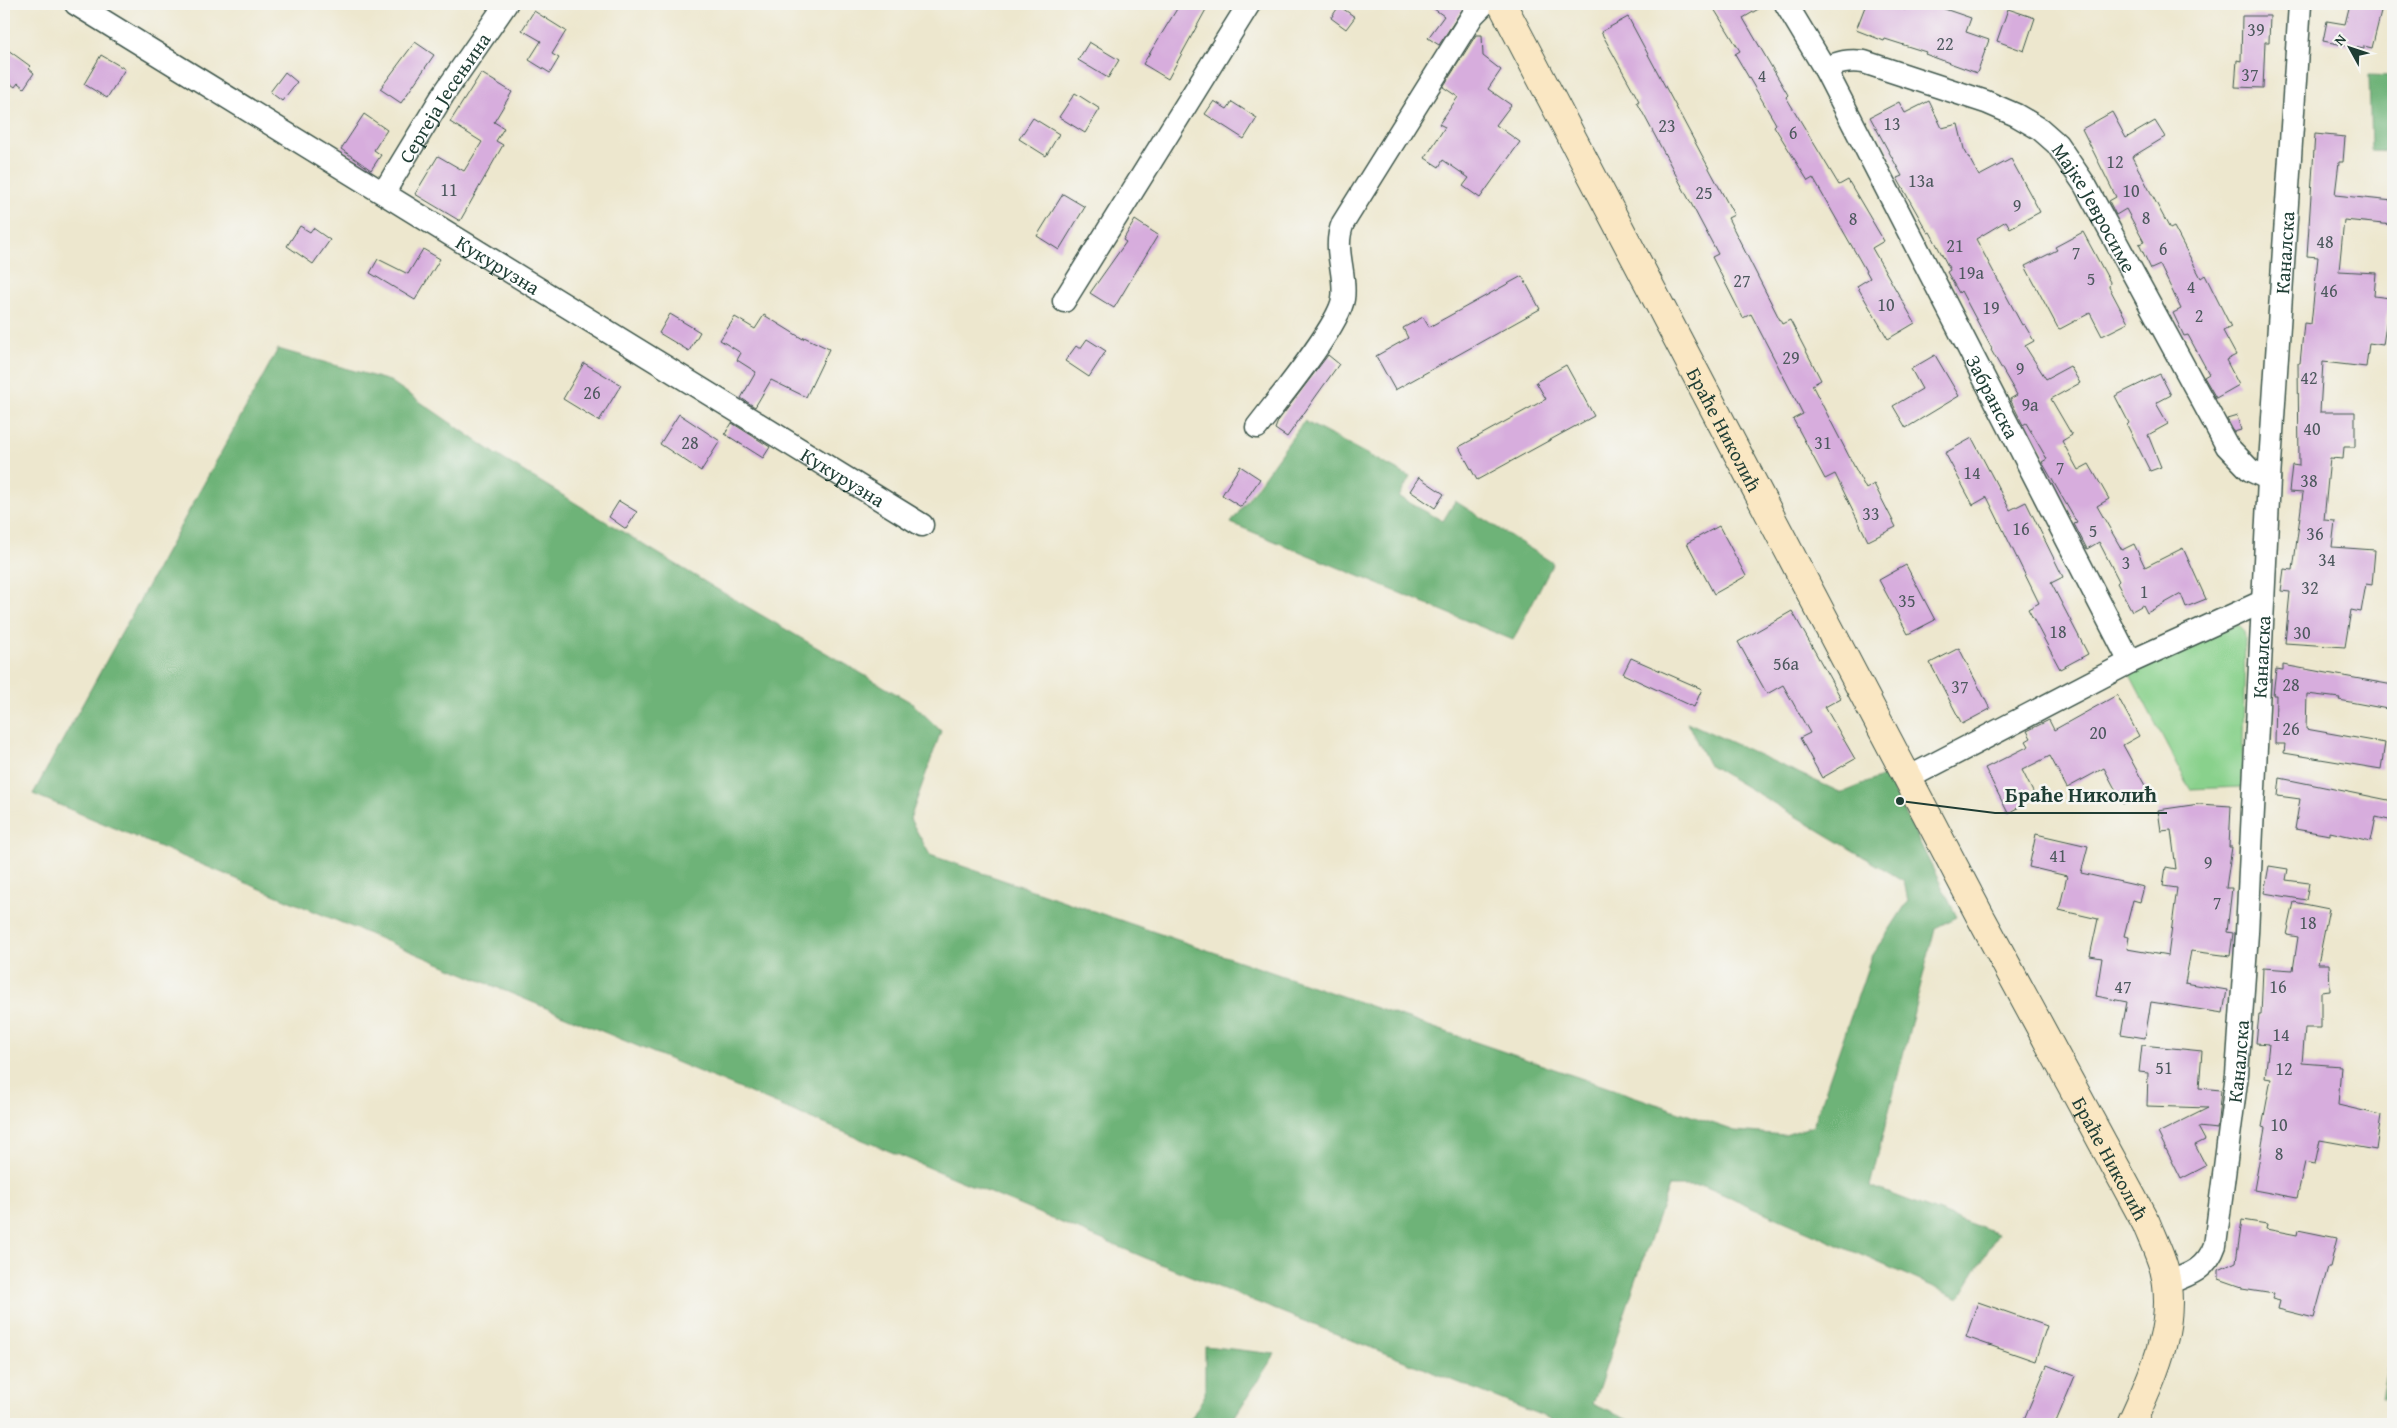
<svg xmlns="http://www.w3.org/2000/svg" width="2397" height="1428" viewBox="0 0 2397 1428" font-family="'Gentium Book Plus',serif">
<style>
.green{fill:#89d18c;stroke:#548760}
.forest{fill:#6eb378;stroke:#467856}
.building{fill:#d7addd}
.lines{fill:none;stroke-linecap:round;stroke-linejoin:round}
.minor-casing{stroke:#3e564b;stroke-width:25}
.secondary-casing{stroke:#3e564b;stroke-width:30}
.minor{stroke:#fff;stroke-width:22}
.secondary{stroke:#fae7c3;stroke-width:28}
.labels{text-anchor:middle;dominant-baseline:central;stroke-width:5;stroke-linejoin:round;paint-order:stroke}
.number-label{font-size:18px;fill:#4d595e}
.street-label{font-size:20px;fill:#1f3d34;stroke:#f6f6f2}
.leader{fill:none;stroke:#1f3d34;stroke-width:2}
.callout-dot{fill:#1f3d34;stroke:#f6f6f2;stroke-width:2}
.callout-label{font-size:21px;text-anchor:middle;font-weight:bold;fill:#1f3d34;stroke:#f6f6f2;stroke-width:5;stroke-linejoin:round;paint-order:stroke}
</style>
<rect width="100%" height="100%" fill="#f6f6f2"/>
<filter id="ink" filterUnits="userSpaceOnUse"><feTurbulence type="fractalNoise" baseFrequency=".02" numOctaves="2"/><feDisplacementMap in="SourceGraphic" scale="10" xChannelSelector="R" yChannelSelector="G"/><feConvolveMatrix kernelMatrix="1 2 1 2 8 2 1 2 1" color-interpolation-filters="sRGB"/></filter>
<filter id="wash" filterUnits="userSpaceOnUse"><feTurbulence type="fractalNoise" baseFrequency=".0096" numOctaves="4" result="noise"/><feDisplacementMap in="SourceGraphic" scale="20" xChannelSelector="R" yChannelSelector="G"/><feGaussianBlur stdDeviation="1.12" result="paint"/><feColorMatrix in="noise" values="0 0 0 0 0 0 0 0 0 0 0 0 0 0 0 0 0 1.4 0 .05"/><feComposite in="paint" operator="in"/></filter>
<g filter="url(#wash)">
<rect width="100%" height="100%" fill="#ede7ce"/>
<path class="green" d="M2237,624L2244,631L2245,637L2242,787L2190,789L2128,671Z"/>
<path class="forest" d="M2369,75L2393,76V151L2371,150Z
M278,349L390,381L503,459L715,588L912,703L941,731L910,819L930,855L1735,1131L1785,1135L1813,1126L1871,958L1908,901L1904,881L1708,764L1687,722L1842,793L1886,775L1957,917L1935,928L1870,1186L1998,1234L1959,1298L1704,1186H1669L1593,1404L1637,1424H1563L1153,1261L33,794Z
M1304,421L1410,477L1399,497L1443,521L1455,501L1553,563L1513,640L1231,523Z
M2393,1344V1397L2382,1398L2392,1352Z
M1205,1346L1275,1354L1230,1424H1188L1205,1395Z"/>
<g id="blocks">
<path class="building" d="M1180,4H1209L1168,79L1143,64Z
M1427,4H1466L1439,45L1428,38L1444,16Z
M1711,4H1767L1743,18L1788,95L1786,97L1839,185L1848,180L1884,241L1872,248L1915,323L1888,339L1857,286L1870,278L1813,178L1808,181L1774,126L1776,124L1735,54L1740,51Z
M1866,4H1889L1905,10L1907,4H1930L1971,18L1966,32L1989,40L1977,73L1925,54L1926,52L1885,39L1884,41L1856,30Z
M2350,4H2383L2372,48L2364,46V49L2323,41L2327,21L2345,24Z
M1339,6L1355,17L1346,29L1331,18Z
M2008,9L2035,18L2024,51L1997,41Z
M534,11L566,31L552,54L559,58L550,73L529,60L541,41L522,30Z
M2242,16H2270L2269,42H2265L2263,88L2235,87L2237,60L2241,61Z
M1628,17L1734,215L1728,218L1782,324L1790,320L1821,380L1812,385L1866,489L1874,484L1896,527L1868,541L1835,474L1825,479L1793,419L1803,414L1751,314L1743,318L1712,257L1718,254L1637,102L1639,101L1601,32Z
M1476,35H1482L1483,56L1501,70L1488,89L1511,105L1496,125L1520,142L1480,198L1463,186L1469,178L1443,160L1439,167L1425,158L1445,127L1439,124L1458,97L1443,87Z
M415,42L434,55L401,103L380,89Z
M1089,42L1119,60L1108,78L1078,60Z
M4,47L30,66L28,68L34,73L24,88L18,83L15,87L4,79Z
M101,55L125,69L107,98L84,84Z
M285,72L297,82L282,101L270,92Z
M481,73L512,92L494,122L504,128L496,141L503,145L460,221L415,194L438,156L464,171L482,142L450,122Z
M1075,93L1100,109L1085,133L1059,117Z
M1214,101L1227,109L1232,102L1257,118L1244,139L1205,114Z
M1929,101L1942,128L1958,124L1964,149L1979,176L2011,159L2040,212L2010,228L2006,221L1976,239L2022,325L2024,324L2034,341L2025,346L2046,379L2070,366L2080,383L2051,399L2072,435L2062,441L2078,470L2089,464L2109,499L2097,506L2122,550L2134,544L2145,567L2183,548L2206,599L2186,607L2181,594L2147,613L2143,605L2132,611L2117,583L2119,581L2099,542L2087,549L2074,524L2077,523L2042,462L2047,459L2026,423L2023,425L2010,399L2017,395L1991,350L1992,349L1961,291L1959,293L1947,272L1950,270L1930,232L1928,233L1897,178L1902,176L1870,117L1899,102L1905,113Z
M2112,112L2126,138L2155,121L2165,137L2132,157L2170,229L2174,227L2201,278L2205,275L2231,327L2223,331L2236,355L2226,360L2239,385L2216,398L2204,377L2209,374L2188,335L2184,336L2173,313L2181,309L2160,265L2151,269L2139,244L2144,242L2126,209L2116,215L2109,201L2116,197L2082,129Z
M364,114L387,130L374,150L381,155L371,170L341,149Z
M1033,118L1059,134L1046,156L1019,139Z
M2315,134L2345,137L2343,162H2339L2335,195L2393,201V225L2344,220L2339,271L2376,273L2374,296L2390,298L2383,345L2369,343L2366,367L2323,362L2320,412H2355V447H2344L2343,459L2330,458L2324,520L2335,521L2332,547L2375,550L2372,585L2366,584L2361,612L2351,610L2345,647L2285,643L2290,592L2281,591L2284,569L2293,570L2303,493L2289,492L2292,465L2299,466L2298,363H2300L2304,323L2311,324L2318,257L2307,256Z
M1063,194L1085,207L1059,250L1037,236Z
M1135,220L1158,235L1114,308L1090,293L1126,242L1123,240Z
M300,226L310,232L313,228L330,240L313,264L287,246Z
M2083,232L2110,282L2109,287L2128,323L2102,336L2090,313L2060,329L2058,328L2025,266L2057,250L2055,247Z
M423,249L440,259L415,300L370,273L378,259L408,274Z
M1522,276L1540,309L1395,390L1376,356L1408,338L1403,328L1423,317L1429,327Z
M670,314L700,332L689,351L659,333Z
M764,315L803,339L804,337L829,349L806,397L771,380L755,407L741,398L756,372L737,360L741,353L720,340L735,317L755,329Z
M1087,339L1106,351L1089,377L1065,361L1076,346L1080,349Z
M1328,355L1339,364L1287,437L1275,429L1278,421Z
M1935,355L1959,396L1906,428L1893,406L1922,389L1911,369Z
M584,363L621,385L599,421L563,399Z
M1566,365L1594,416L1477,480L1459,447L1546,399L1536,382Z
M2160,374L2171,395L2156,403L2168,424L2148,435L2161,467L2150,471L2127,425L2129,423L2115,396Z
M679,414L720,441L701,471L660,444Z
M2237,416L2241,430L2234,432L2227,419Z
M732,423L770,447L763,458L725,434Z
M1972,438L2010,510L2026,502L2063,577L2051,583L2088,654L2060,669L2028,609L2039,603L1987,497L1973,505L1945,453Z
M1240,466L1260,479L1241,507L1222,495Z
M1419,477L1444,494L1435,508L1410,491Z
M619,501L637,512L626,529L609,517Z
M1719,526L1746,576L1714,594L1687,543Z
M1906,565L1935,620L1908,634L1879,580Z
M1792,611L1841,698L1825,707L1855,759L1822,778L1800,738L1810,733L1783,685L1767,694L1738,642Z
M1959,648L1990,709L1962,724L1930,663Z
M1631,658L1702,689L1694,707L1623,674Z
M2283,665L2393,685V710L2339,700L2340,698L2307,694L2306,729L2385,743L2381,769L2284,753L2285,744H2275L2276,695H2273L2276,669L2283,670Z
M2117,695L2139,736L2123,745L2148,791L2123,804L2104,768L2067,788L2050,756L2022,770L2036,798L2008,813L1985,768L2029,746L2026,741L2031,738L2027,731L2049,720L2054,730Z
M2280,778L2393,801V821L2376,817L2371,841L2330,832V835L2295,829L2300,799L2278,796Z
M2199,804L2231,806L2229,847H2232L2226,888H2232L2227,932L2233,933L2230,956L2191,951L2185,983L2227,990L2223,1013L2151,1002L2145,1038L2121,1034L2127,1002L2096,996L2102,958L2090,956L2098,919L2059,910L2067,876L2029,867L2036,834L2088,846L2081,873L2144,887L2140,902L2133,900L2124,936L2129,937L2127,949L2168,956L2177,888L2163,886L2166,867L2176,869L2171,830L2161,831L2158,810Z
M2269,866L2288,869L2286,880L2309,883L2306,900L2264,893Z
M2294,902L2329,909L2318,964H2329L2330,991L2321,992V1028H2305L2302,1063L2341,1066L2338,1105L2381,1115L2376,1150L2320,1140L2315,1164L2305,1162L2297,1198L2254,1190L2265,1128L2262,1127L2271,1079L2265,1078L2269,1044L2256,1043L2259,1015H2261L2263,968L2293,970L2298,937L2287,935Z
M2142,1045L2202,1051L2199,1088L2221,1090L2217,1129L2198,1127L2205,1140L2195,1145L2206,1166L2181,1179L2158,1133L2208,1108L2147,1106L2148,1073L2139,1072Z
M2242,1220L2267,1224L2266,1229L2297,1235L2298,1230L2337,1238L2330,1267H2328L2314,1318L2278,1309L2280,1301L2272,1299L2274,1294L2242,1289V1287L2219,1279V1270L2236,1262Z
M1978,1302L2047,1326L2035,1361L1966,1337Z
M2047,1365L2075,1376L2055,1424H2022Z"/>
</g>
</g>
<g filter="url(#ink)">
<use href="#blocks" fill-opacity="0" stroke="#3e564b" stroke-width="1"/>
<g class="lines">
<g class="minor-casing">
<g id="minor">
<path id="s1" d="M76,4L922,525"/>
<path id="s2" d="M1786,4L1825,69L2130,662"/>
<path id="s3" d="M1825,69C1839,62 1848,60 1864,62L1986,102L2016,115L2040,129L2057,144L2085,185L2227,446L2250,470L2269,479"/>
<path id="s4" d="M384,192L443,95L506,4"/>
<path d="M1064,301L1249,4"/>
<path d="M1257,427C1276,402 1339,326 1343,299C1347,273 1332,249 1343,223L1473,15L1484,4"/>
<path d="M1908,778L2130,662L2262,602"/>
<path id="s5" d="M2167,1283C2189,1275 2207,1269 2215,1245L2237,1074L2247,933L2269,479L2300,4"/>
</g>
</g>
<g class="secondary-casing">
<g id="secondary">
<path id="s6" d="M1502,4L1979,914L2146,1223C2152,1238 2160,1254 2164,1269C2178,1325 2153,1375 2131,1424"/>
</g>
</g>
<use href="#minor" class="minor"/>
<use href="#secondary" class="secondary"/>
</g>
</g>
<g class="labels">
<g class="number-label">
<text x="2256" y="29">39</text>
<text x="1945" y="43">22</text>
<text x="2250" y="74">37</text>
<text x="1762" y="75">4</text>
<text x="1892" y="123">13</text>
<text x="1667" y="125">23</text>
<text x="1793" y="132">6</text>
<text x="2115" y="161">12</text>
<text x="1921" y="180">13a</text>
<text x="449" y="189">11</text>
<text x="2131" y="190">10</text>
<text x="1704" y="192">25</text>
<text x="2017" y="205">9</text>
<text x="2146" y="217">8</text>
<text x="1853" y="218">8</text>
<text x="2325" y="241">48</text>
<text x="1955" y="245">21</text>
<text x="2163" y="248">6</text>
<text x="2076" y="252">7</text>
<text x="1971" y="272">19a</text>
<text x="2091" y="278">5</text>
<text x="1742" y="280">27</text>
<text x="2191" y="286">4</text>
<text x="2329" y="290">46</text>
<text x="1886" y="304">10</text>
<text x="1991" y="307">19</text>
<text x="2199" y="315">2</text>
<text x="1791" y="357">29</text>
<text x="2020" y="368">9</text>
<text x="2309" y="377">42</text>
<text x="592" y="392">26</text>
<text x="2030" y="404">9a</text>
<text x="2312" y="428">40</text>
<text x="690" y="442">28</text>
<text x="1823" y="442">31</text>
<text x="2060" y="467">7</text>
<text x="1972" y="472">14</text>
<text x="2309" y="480">38</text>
<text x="1871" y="513">33</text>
<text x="2021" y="528">16</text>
<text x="2093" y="530">5</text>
<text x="2315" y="533">36</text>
<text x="2327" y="559">34</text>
<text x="2126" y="562">3</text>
<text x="2310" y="587">32</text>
<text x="2144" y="591">1</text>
<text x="1907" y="600">35</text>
<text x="2058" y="631">18</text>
<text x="2302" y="632">30</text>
<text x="1786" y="663">56a</text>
<text x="2291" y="684">28</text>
<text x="1960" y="686">37</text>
<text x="2291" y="728">26</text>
<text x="2098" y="732">20</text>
<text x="2058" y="855">41</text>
<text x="2208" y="862">9</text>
<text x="2217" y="902">7</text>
<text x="2308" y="922">18</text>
<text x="2123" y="986">47</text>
<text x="2278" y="986">16</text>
<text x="2281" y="1034">14</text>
<text x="2164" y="1067">51</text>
<text x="2284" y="1068">12</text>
<text x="2279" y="1124">10</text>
<text x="2279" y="1153">8</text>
</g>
<g class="street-label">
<text stroke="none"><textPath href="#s4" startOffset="112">Сергеја Јесењина</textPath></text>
<text stroke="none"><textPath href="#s3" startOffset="326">Мајке Јевросиме</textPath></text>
<text stroke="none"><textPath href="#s5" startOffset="1059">Каналска</textPath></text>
<text stroke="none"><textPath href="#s1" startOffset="496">Кукурузна</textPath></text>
<text stroke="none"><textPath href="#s2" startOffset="444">Забранска</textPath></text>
<text stroke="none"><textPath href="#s6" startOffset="480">Браће Николић</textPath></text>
<text stroke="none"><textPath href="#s1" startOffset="901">Кукурузна</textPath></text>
<text stroke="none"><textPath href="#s5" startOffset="654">Каналска</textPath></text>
<text stroke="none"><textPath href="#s5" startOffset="249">Каналска</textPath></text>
<text stroke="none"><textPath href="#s6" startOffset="1305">Браће Николић</textPath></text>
</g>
</g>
<path class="leader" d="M1900 801L1995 813H2167"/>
<circle class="callout-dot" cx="1900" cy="801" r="5"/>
<g class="callout-label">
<text x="2081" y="802">Браће Николић</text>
</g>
<rect width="2397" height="1428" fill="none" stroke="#f6f6f2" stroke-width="20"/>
<g transform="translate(2350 48) rotate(310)" stroke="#f6f6f2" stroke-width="4" paint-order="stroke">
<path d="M0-4L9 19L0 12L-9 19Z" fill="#1f3d34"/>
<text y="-8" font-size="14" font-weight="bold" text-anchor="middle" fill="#1f3d34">N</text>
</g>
</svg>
